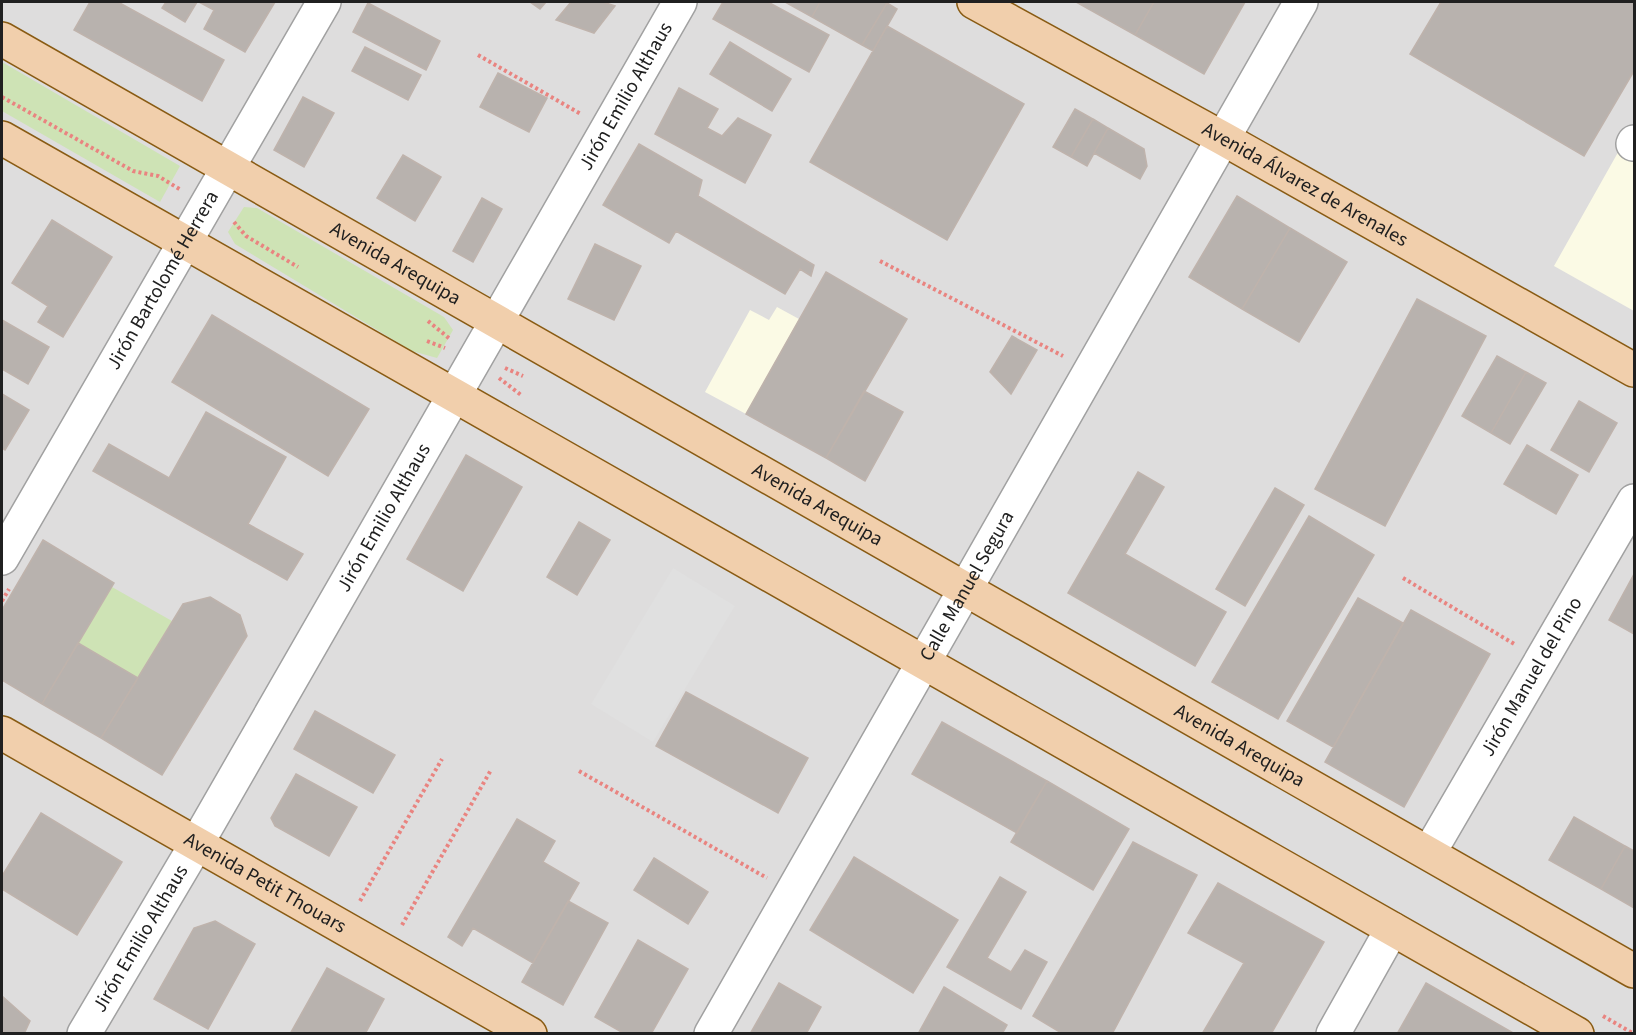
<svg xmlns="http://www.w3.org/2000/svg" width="1636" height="1035" viewBox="0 0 1636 1035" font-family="'Source Sans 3',sans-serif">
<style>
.residential{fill:#dedddd}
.education{fill:#fbfae5}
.grass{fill:#cee3b5}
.parking{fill:#e0e0e0}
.building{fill:#b8b2ae;stroke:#bfb3ac;stroke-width:1.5}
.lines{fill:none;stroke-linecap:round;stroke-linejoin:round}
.minor-casing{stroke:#a1a1a1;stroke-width:36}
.major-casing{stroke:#895b13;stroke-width:36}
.path{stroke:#e98480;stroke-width:4;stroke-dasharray:3 3;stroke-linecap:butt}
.minor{stroke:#fff;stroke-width:33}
.major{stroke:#f1cfac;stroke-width:33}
.labels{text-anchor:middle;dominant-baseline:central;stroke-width:5;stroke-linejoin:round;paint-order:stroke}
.street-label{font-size:20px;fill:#202020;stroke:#fff}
</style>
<rect width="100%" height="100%" fill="#efede8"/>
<path class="residential" d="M2,2H1634V1033H2Z"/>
<path class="education" d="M1634,124V311L1554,266Z
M777,307L799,319L746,414L705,392L750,310L769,320Z"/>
<path class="grass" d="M2,62L180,166L160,202L2,111Z
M244,207L257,208L444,317L453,330L437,358L412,351L235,244L228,232Z
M112,587L172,621L138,678L78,643Z"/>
<path class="parking" d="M673,568L735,606L653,742L591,704Z"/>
<path class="building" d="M90,2H118L224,60L202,101L74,30Z
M166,2H197L185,22L162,8Z
M199,2H275L245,52L204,29L214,10Z
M530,2H546L540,9Z
M571,2H603L615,6L594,33L556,20Z
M723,2H768L829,35L809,72L713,19Z
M785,2H820L812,17Z
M820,2H885L887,3L862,45L812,17Z
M1076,2H1154L1135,35Z
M1154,2H1245L1204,74L1135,35Z
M1441,2H1634V71L1584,156L1410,54Z
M368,3L440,41L426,70L353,32Z
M887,3L897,9L873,51L862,45Z
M887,26L1024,104L947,240L810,162Z
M730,42L791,79L772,111L710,74Z
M365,47L421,75L408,100L352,71Z
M498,73L547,98L529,132L480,107Z
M679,88L718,109L707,128L722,136L738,118L771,135L745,183L655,134Z
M303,97L334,113L304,167L274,150Z
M1075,109L1093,119L1071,157L1053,147Z
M1093,119L1108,128L1087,166L1071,157Z
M1108,128L1144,149L1147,166L1140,179L1094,153Z
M639,144L702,180L698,196L814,265L811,276L800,269L785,294L676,231L669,243L603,205Z
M403,155L441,177L415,221L377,198Z
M1237,196L1290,228L1242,309L1189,277Z
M482,198L502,209L473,262L453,251Z
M52,220L112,257L63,337L38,322L48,306L12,283Z
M1290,228L1347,262L1299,342L1242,309Z
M595,244L641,266L614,320L568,299Z
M826,272L907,319L826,458L746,414Z
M1417,299L1486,336L1385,526L1315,489Z
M212,315L369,409L328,476L172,382Z
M2,320L49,347L28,384L2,369Z
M1012,336L1037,350L1011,394L990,372Z
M1497,356L1526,372L1491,433L1462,416Z
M1526,372L1546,383L1510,444L1491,433Z
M864,391L903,412L865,481L826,458Z
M2,394L29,410L5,450L2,448Z
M1579,401L1617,423L1589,472L1551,450Z
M206,412L286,457L248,524L303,554L287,580L93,471L109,444L169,478Z
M1527,445L1578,475L1556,514L1504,484Z
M466,455L522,487L463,591L407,559Z
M1138,472L1164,487L1125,554L1226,612L1195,666L1068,593Z
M1275,488L1304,505L1245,606L1216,589Z
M1309,516L1374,555L1278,719L1212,682Z
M579,522L610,540L577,595L547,577Z
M43,540L114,583L42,704L2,680V610Z
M1634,574V634L1609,620Z
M210,597L240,615L247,636L162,775L101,738L183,604Z
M1358,598L1403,623L1333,747L1287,721Z
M1411,610L1490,654L1404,807L1325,762Z
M78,643L138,678L101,738L42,704Z
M686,692L808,758L778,813L656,746Z
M315,711L395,755L373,793L294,749Z
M942,722L1047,781L1017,833L912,774Z
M296,774L357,807L329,856L275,826L271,818Z
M1047,781L1129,829L1093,890L1011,842Z
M41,813L122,862L77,935L2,889V876Z
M1574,817L1625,846L1601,889L1549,860Z
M517,819L555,841L543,862L579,883L533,963L473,928L462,946L448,937Z
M1133,842L1197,875L1112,1034H1063L1033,1016Z
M1625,846L1634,851V908L1601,889Z
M854,857L958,920L913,993L810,930Z
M654,858L708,892L688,924L634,890Z
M1000,877L1026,892L987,958L1011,972L1025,950L1047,962L1021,1009L947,967Z
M1218,883L1324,942L1271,1034H1202L1244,963L1188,933Z
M568,901L608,923L563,1005L522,982Z
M215,921L255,944L208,1029L154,999L194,928Z
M638,940L688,969L651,1034H625L595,1017Z
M327,968L384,999L365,1034H290Z
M779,983L821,1007L806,1034H750Z
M1426,983L1515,1034H1397Z
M944,987L1007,1025L1002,1034H918Z
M2,996L30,1021L24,1034H5L2,1030Z"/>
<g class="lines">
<g class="minor-casing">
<g id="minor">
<path d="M1633,144L1634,142"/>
<path id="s1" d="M2,558L324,2"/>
<path id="s2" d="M1429,853L1634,501"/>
<path id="s3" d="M84,1034L197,843L680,2"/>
<path id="s4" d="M711,1034L1301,2"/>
<path d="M1333,1034L1392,929"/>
</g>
</g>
<g class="major-casing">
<g id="major">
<path id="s5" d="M974,2L1224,139L1634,370"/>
<path id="s6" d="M2,39L1634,971"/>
<path d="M2,138L1577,1034"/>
<path id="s7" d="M2,733L530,1034"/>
</g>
</g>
<path class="path" d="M478,55L581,114
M2,97L133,171L158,176L181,190
M234,222L246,236L298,267
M880,261L1063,356
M428,321L450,339
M427,341L445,348
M505,368L523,376
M499,378L521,395
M1403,578L1516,645
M2,601L9,589
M579,771L767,878
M360,901L442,759
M402,925L491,770
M1603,1016L1634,1034"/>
<use href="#minor" class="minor"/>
<use href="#major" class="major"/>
</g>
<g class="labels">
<g class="street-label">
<text stroke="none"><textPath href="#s3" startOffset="1083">Jirón Emilio Althaus</textPath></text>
<text stroke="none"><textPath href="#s5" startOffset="378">Avenida Álvarez de Arenales</textPath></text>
<text stroke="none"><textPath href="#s6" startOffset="453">Avenida Arequipa</textPath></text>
<text stroke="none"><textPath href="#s1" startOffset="321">Jirón Bartolomé Herrera</textPath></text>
<text stroke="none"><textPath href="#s6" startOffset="939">Avenida Arequipa</textPath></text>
<text stroke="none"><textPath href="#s3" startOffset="597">Jirón Emilio Althaus</textPath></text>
<text stroke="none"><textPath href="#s4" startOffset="516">Calle Manuel Segura</textPath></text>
<text stroke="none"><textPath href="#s2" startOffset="204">Jirón Manuel del Pino</textPath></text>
<text stroke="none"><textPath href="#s6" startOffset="1425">Avenida Arequipa</textPath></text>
<text stroke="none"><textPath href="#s7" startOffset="303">Avenida Petit Thouars</textPath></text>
<text stroke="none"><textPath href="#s3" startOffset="111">Jirón Emilio Althaus</textPath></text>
</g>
</g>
<rect width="1636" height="1035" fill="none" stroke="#202020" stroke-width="6"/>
</svg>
